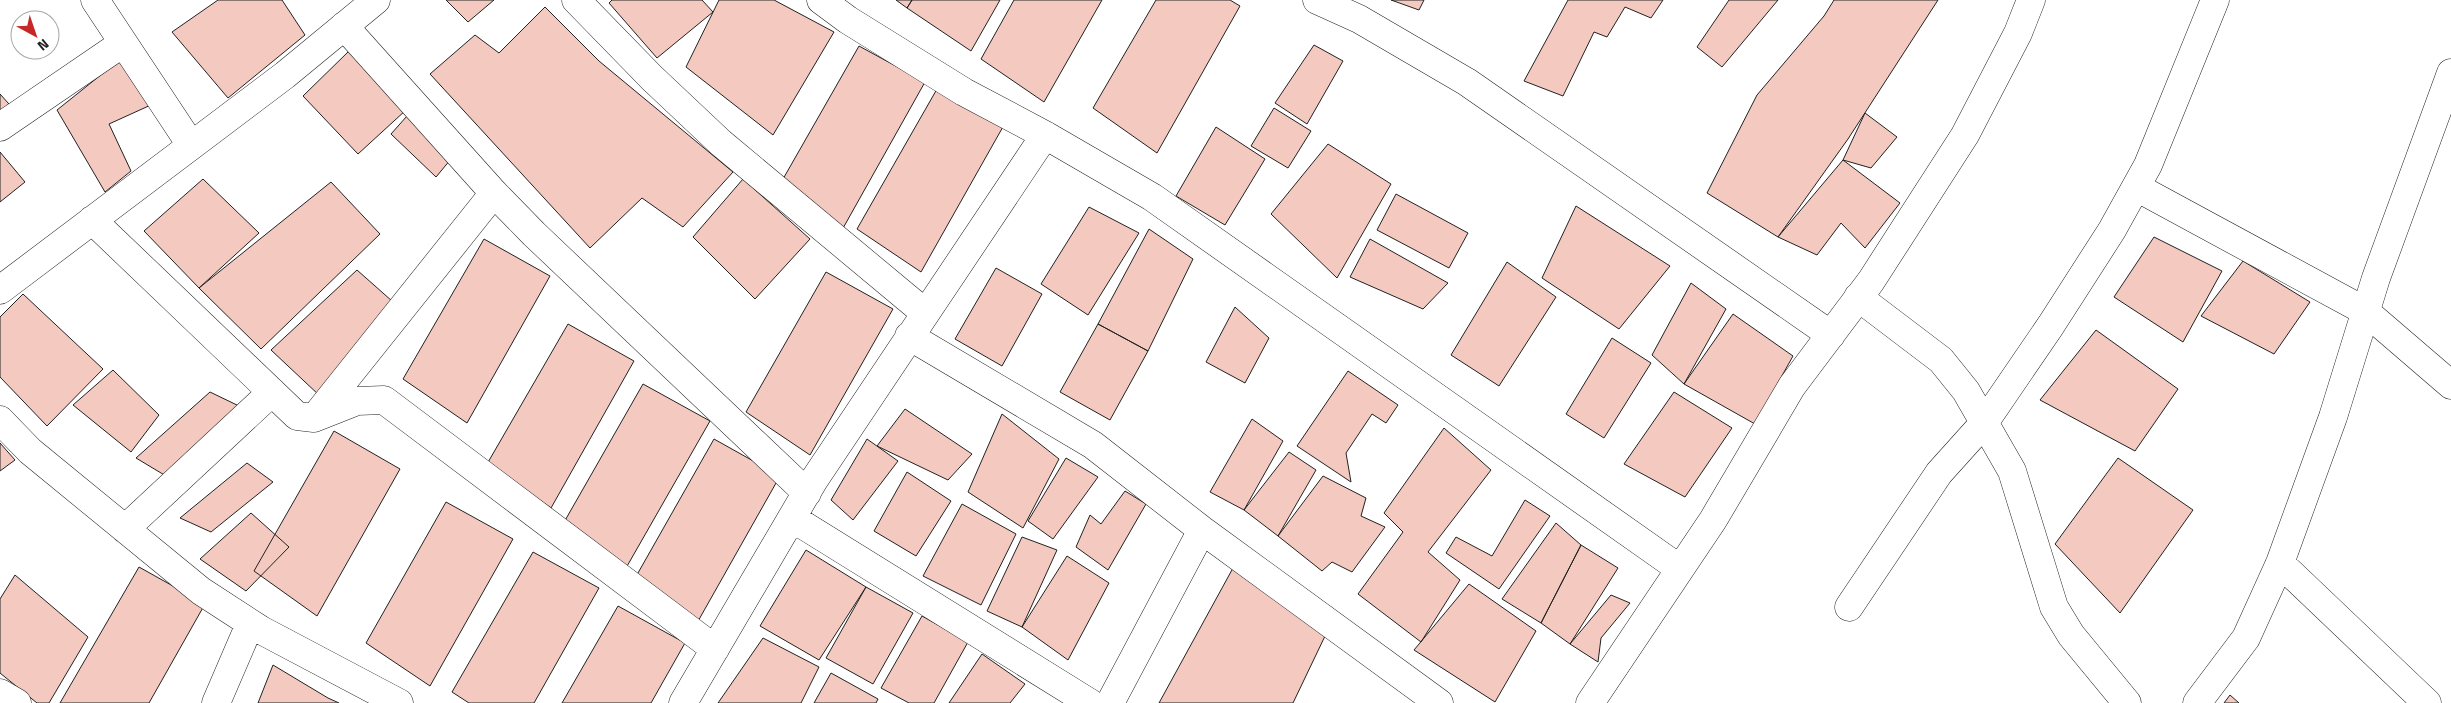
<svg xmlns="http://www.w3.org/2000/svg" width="2451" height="703" viewBox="0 0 2451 703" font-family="'Titillium Web',sans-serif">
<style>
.building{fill:#f3c9c0;stroke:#222}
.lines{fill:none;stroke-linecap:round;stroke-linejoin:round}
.minor-casing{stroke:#222;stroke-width:29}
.minor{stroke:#fff;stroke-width:28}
</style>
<rect width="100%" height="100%" fill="#fff"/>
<path class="building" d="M218,0H282L305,35L228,98L172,32Z
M446,0H494L468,22Z
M612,0H702L713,12L657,58L609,3Z
M719,0H774L834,32L773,135L686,67Z
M896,0H912L907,8Z
M912,0H1000L971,51L907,8Z
M1014,0H1102L1044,102L981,59Z
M1156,0H1230L1240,6L1157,153L1093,108Z
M1391,0H1424L1419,10Z
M1568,0H1663L1651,18L1625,7L1607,37L1594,32L1563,96L1524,81Z
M1729,0H1778L1722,67L1697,47Z
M1834,0H1938L1848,139L1778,237L1707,193L1757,95L1824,16Z
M545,7L599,61L733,172L683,227L642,198L590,248L430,74L475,35L499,53Z
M1314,45L1343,61L1307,124L1275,103Z
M859,46L925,82L842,230L779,186Z
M349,51L406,110L358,154L303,96Z
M122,58L153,104L109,124L131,171L105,192L57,110Z
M937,89L1004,125L921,272L857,229Z
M0,94L9,104L0,111Z
M1274,108L1311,131L1288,168L1251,146Z
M1865,113L1897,137L1871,168L1843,160Z
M407,116L451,159L436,177L391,134Z
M1216,127L1265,159L1225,225L1176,196Z
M1328,144L1391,184L1337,278L1271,214Z
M0,152L25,182L0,202Z
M1843,160L1900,203L1865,248L1841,223L1817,255L1778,237Z
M203,179L259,233L199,288L144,231Z
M743,179L810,239L755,299L693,237Z
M331,182L380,234L261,349L199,288Z
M1396,194L1468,233L1449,268L1377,230Z
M1576,206L1670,266L1619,329L1542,278Z
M1089,207L1139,233L1088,315L1041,284Z
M1149,229L1193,259L1148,351L1098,324Z
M2154,237L2222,271L2183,342L2114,297Z
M484,239L550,276L467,423L403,379Z
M1370,239L1448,283L1423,309L1350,277Z
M2243,261L2310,302L2274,354L2201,316Z
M1507,262L1556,297L1499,386L1451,355Z
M996,268L1042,294L1002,366L955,339Z
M357,270L392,301L320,396L271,350Z
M826,272L893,309L810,455L746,412Z
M1691,283L1726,309L1684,384L1652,355Z
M23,294L103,369L47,426L0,377V317Z
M1235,307L1269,338L1245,383L1206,362Z
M1733,314L1793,356L1755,424L1684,384Z
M568,324L634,361L551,508L487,464Z
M1098,324L1148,351L1110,420L1060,392Z
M2096,330L2178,389L2135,451L2040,400Z
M1612,338L1651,363L1604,438L1566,414Z
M113,370L159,415L131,452L73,405Z
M1348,371L1398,405L1386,423L1372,414L1346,453L1351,482L1297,446Z
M643,384L710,421L626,568L563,524Z
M210,392L239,406L166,476L136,458Z
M1674,392L1732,428L1685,497L1624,464Z
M905,409L972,454L948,480L877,446Z
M1002,414L1059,459L1023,528L968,492Z
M1252,419L1283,441L1244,510L1210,492Z
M1444,428L1491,470L1428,552L1460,580L1421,642L1358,594L1403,532L1384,513Z
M334,431L400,469L317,616L254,571Z
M714,439L780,476L697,623L634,580Z
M867,439L898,461L853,520L831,500Z
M0,443L15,460L0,471Z
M1289,452L1316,470L1278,536L1244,510Z
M1066,458L1098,477L1053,539L1028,521Z
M2118,458L2193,510L2120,613L2055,544Z
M247,463L273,482L211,532L180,518Z
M907,472L951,501L916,556L874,531Z
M1323,476L1366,498L1361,516L1385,527L1352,572L1332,562L1322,571L1278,536Z
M1125,491L1146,504L1108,570L1076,547L1090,515L1101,524Z
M1525,500L1550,516L1499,589L1446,553L1456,537L1492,556Z
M446,502L513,539L430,686L366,643Z
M962,504L1016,534L981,605L923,576Z
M251,513L289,547L246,591L200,559Z
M1556,523L1581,545L1541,623L1502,599Z
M1022,537L1057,550L1022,627L987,611Z
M1581,545L1618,568L1570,644L1541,623Z
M806,550L866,587L819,660L760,626Z
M533,552L599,588L534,703H469L452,692Z
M1067,556L1109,583L1068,660L1022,627Z
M139,567L205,604L149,703H60Z
M1233,568L1326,634L1293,703H1159Z
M15,575L88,637L49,703H37L0,673V599Z
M1469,584L1536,631L1495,702L1414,650Z
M866,587L913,613L873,684L826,658Z
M1611,595L1630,603L1601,638L1598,662L1570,644Z
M618,606L685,643L651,703H562Z
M922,616L968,642L934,703H909L881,688Z
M763,638L819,667L801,703H718Z
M982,654L1025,684L1010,703H949Z
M273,665L328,698L339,703H258Z
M831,673L878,699L876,703H814Z
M2230,695L2239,703H2224Z"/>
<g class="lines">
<g class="minor-casing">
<path id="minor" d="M95,0L191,145
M576,0L652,78L721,143L924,312
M821,0L848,20L964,92L1045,135L1152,197L1680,569
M1317,0L1359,19L1467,82L1831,335
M344,26L494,193L534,234L807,493
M0,127L123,43
M2136,187L2365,311L2451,385
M92,220L297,416L314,418L357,401L384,400L715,649
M0,290L285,75L376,0
M1858,297L1941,360L1966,391L2012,471L2054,607L2071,635L2127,703
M909,336L1093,445L1202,530L1439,703
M315,417L494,193
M0,420L30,451L201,591L261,630L399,703
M792,518L1090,703
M125,529L272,392
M2280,563L2427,703
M1849,607L1939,473L1984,423L2051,325L2112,230L2148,165L2215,0
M0,693L17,703
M216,703L250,624
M683,703L814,480L1045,135
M1110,703L1202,530
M1590,703L1713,520L1792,386L1871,281L1965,135L2018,33L2031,0
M2197,703L2246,638L2280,563L2333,417L2376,278L2451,73"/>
</g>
<use href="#minor" class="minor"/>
</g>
<g transform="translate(35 35) rotate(140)"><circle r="24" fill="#ffffff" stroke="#a7a7a7"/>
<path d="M0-4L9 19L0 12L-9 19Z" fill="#c62828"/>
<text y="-8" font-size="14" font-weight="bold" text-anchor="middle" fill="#222222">N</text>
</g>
</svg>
